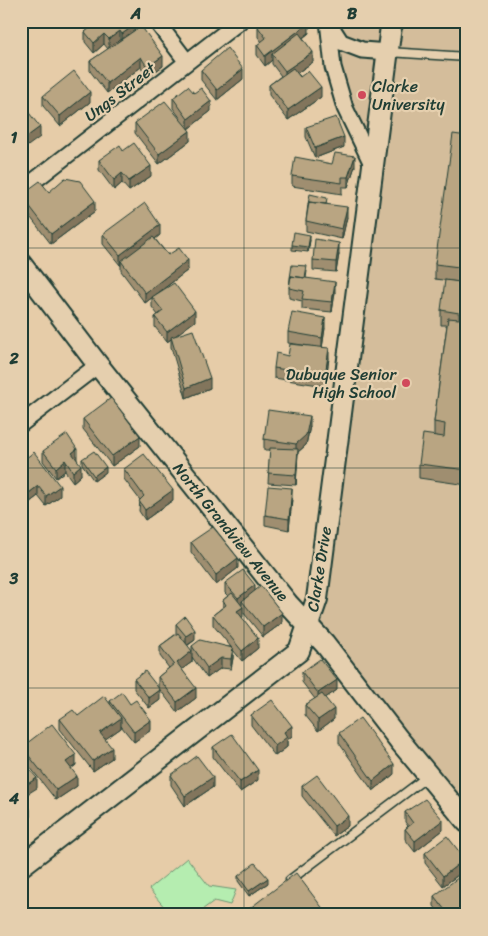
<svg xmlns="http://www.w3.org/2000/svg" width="488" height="936" viewBox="0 0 488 936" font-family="Sriracha,sans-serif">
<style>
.built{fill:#d4bd9b}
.green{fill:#b5edb0;stroke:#6a9572}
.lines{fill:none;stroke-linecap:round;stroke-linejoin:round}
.lane-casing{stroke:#1f3d34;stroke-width:11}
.street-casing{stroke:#1f3d34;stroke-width:19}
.secondary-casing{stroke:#1f3d34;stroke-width:24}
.lane{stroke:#e5cfae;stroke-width:8}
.street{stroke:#e5cfae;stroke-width:15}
.secondary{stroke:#e5cfae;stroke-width:20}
.wall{fill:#9f8e70;stroke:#1f3d34}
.shaded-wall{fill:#82745b;stroke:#1f3d34}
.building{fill:#b9a582;stroke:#1f3d34}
.grid{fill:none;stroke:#1f3d34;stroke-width:1;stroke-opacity:0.55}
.poi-dot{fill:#d1495b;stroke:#e5cfae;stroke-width:2}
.labels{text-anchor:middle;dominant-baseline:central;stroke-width:4.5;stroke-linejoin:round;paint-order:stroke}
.poi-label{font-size:16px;fill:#1f3d34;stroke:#e5cfae;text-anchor:start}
.street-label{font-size:16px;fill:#1f3d34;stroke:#e5cfae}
.neatline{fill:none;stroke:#1f3d34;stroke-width:2}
.grid-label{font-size:16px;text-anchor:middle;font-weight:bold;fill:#1f3d34}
</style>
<rect width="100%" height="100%" fill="#e6cca8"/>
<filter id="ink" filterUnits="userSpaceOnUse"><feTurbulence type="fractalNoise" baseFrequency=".02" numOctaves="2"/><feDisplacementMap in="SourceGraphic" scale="10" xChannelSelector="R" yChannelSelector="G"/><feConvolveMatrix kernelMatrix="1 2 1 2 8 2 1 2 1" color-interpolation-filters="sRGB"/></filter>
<g filter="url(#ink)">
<path class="built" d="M328,21H467V821L312,634L373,166L345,108Z"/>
<path class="green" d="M187,858L209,886L236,890L230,905L214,901L195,915H171L149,889Z"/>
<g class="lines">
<g class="lane-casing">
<path id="lane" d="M388,52L467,57
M290,880L428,776"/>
</g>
<g class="street-casing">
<path id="street" d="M156,21L187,62
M328,21L333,67L345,108L373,166
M330,25L341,42L362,50L388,52
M21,191L240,21
M21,424L98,365"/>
</g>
<g class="secondary-casing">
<path id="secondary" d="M21,264L98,365L288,604L325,644L399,740L467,822
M21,866L299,651L317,599L391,26L394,21"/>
</g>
<use href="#lane" class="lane"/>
<use href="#street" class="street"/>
<use href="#secondary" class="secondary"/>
</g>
<path class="wall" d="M87,21H139V27L163,66L147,77L141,67L107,93L90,71V61L108,49L104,44L94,53L85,42V32L90,28L87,24Z
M258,27L309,33L303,38L313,62L297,73L321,97L288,120L269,95V85L281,76L272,64V60L265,66L257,55V45L262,42L258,37Z
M201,70L243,79L217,100L201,80Z
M194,93L211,111L188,129L190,141L159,164L135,133V123L181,119L173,108V98Z
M43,96L90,102L60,126L43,106Z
M306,127L344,147L315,158L306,137Z
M467,136V283L435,279V264Z
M123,151L151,176L129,191L122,183L114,190L99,170V160Z
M355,166L348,187H342V194L292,186V176Z
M49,192L95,211L51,244L21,205V195Z
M308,204H327L347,217L342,239L306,231V221Z
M103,234L160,235L155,239L168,255L188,270L145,303L121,271V265H120L103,244Z
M310,240L308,252L292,250V245Z
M339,254L336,272L313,270V260Z
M307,271L306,278L335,292L332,312L302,309V301L289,298V288L290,278Z
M467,283V485L419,478V464L434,436V422L447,325H441V310Z
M152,297L195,321L175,335L210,388L186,398L171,347V339L167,342L155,327V317L158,315L152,307Z
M325,328L322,348L329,358L325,386L274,378V368L288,356L317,347L288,343V332Z
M83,419L140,446L112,466L83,429Z
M310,426L306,445L298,452L296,485L268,483L270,450H264V439Z
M43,451L77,459V460L81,475L73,482L65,471L56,478L43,461Z
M82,459L106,472L94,481L82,464Z
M21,462L60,496L46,506L38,496L21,509Z
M124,469L173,500L145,520L139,511L140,500L124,479Z
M292,498L289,530L265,525V515Z
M191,542L238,568L216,585L191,552Z
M225,583L255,591L282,623L263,637L243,612L242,618L258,648L242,661L233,650V658L231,669L221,668L207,678L192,657V662L182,669L196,698L177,712L158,687V677L169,668L160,656V646L176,634V624L195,640L187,646L192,651V646L231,647L213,625V615L223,607V600L228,596L225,593Z
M302,672L337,690L325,698L334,719L318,731L305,715V705L315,699L302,682Z
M134,679L160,700L149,708L134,689Z
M110,701L130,704L151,730L134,742L121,726V728L105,739L112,758L93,771L60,729V719L78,716L110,704Z
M251,715L292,736L287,740V747L275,756L251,725Z
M339,733L394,774L373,791L339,743Z
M22,747L76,765L71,769L77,786L56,800L22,757Z
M213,747L258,780L240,792L213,757Z
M171,775L213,787L185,806L171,785Z
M302,786L348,826L334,836L302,796Z
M405,812L443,830L415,852L405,839V829L408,826L405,822Z
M425,853L465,870L443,886L425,863Z
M238,876L268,883L249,896L238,881Z
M434,896L467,915H441L434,906Z"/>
<path class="shaded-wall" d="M139,22V32L122,45V34Z
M309,23V33L275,58L272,54V60L265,66V56Z
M120,31V41L109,49V39Z
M104,34V44L94,53V43Z
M313,52V62L285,81V71Z
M163,56V66L147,77V67Z
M141,57V67L107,93V83Z
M243,69V79L217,100V90Z
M321,87V97L288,120V110Z
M90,92V102L60,126V116Z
M211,101V111L188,129V119Z
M40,127V137L21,151V141Z
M190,131V141L159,164V154Z
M344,137V147L315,158V148Z
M355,156V166L348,187V177Z
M151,166V176L129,191V181Z
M122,173V183L114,190V180Z
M95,201V211L51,244V234Z
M347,207V217L342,239V229Z
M160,225V235L123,263L121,261V265H120V255Z
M310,235V240L308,252V247Z
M339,243V254L336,272V262Z
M188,260V270L145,303V293Z
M335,282V292L332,312V302Z
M195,311V321L167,342V332Z
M325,318V328L322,348V338Z
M329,348V358L325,386V376Z
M26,354V365L21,369V359Z
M210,378V388L186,398V388Z
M310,416V426L306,445L298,452L296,485V444Z
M140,436V446L112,466V456Z
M77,449V459L72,463V453Z
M65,460V471L56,478V468Z
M81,465V475L73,482V472Z
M106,467V472L94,481V476Z
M38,486V496L21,509V499Z
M60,486V496L46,506V496Z
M292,488V498L289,530V519Z
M173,490V500L145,520V510Z
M26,520V530L21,534V524Z
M238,558V568L216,585V575Z
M255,585V595L242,601V605L238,608V598Z
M243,607V617L237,622V611Z
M282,613V623L263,637V627Z
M195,630V640L186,646V636Z
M258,638V648L242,661V651Z
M233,648V658L231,669V659Z
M192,651V662L177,673V663Z
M221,658V668L207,678V668Z
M337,680V690L318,703V693Z
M196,688V698L177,712V702Z
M160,690V700L149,708V698Z
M334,709V719L318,731V720Z
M121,718V728L100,743V733Z
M151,720V730L134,742V732Z
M292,726V736L287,740V747L275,756V746L284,732Z
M112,748V758L93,771V761Z
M76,755V765L66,772V762Z
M394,764V774L373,791V781Z
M258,770V780L240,792V782Z
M77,776V786L56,800V790Z
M213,777V787L185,806V796Z
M37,778V788L21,798V788Z
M30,809V819L21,825V815Z
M348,816V826L334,836V826Z
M443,820V830L415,852V841Z
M465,859V870L443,886V876Z
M268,878V883L249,896V891Z
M324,910V915H318Z"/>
<path class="building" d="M93,21H139V22L122,34L120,31L109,39L104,34L94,43L85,32L95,24Z
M265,21H308L309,23L265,56L257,45L266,38L258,27Z
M141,26L163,56L147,67L141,57L107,83L90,61Z
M299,33L313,52L285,71L272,54Z
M227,48L243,69L217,90L201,70Z
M293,68L300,77L308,71L321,87L288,110L269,85Z
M74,71L90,92L60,116L43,96Z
M188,86L194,93L201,88L211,101L188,119L173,98Z
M165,101L190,131L159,154L135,123Z
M26,109L40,127L21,141V113Z
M336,117L344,137L315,148L306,127Z
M453,134L467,136V268L435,264Z
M134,143L151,166L129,181L122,173L114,180L99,160L120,145L123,151Z
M335,153L355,156L348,177H342V183L292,176L295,157L332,164Z
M65,178L80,181L95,201L51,234L21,195L40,181L49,192Z
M310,194L327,198L326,204L309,202L308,204Z
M309,202L347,207L342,229L306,221Z
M145,203L160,225L120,255L103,234Z
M294,232L310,235L308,247L292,245Z
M153,237L168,255L179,248L188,260L145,293L121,261Z
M315,239L339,243L336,262L313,260Z
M292,265L307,266L305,278L291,276V278H290Z
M291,276L335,282L332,302L302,299L304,291L289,288Z
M445,280L467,283V470L419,464L423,434L444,437L445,424L434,422L448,318L459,319V313L441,310Z
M174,283L195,311L167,332L155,317L163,311L152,297Z
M292,312L325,318L322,338L288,332Z
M193,330L210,378L186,388L171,337Z
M290,344L329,348L325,376L274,368L276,353L288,356Z
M21,348L26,354L21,359Z
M111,398L140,436L112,456L83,419Z
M268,410L310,416L306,435L296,444L264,439Z
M67,434L77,449L72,453L81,465L73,472L65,460L56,468L43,451Z
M270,448L298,449L296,475L268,473Z
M94,451L106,467L94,476L82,459Z
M34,452L60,486L46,496L38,486L21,499V462Z
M144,454L173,490L145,510L139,501L144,496L124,469Z
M268,486L292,488L289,519L265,515Z
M21,513L26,520L21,524Z
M213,527L238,558L216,575L191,542Z
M243,570L255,585L238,598L225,583Z
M261,586L282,613L263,627L242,601Z
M232,593L243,607L237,611L258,638L242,651L213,615L226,605L223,600Z
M185,616L195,630L186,636L176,624Z
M178,633L192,651L177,663L196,688L177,702L158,677L174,664L160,646Z
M200,640L233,648L231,659L221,658L207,668L192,646Z
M320,659L337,680L318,693L302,672Z
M145,671L160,690L149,698L134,679Z
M122,692L130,704L136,700L151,720L134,732L110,701Z
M322,694L334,709L318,720L305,705Z
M104,696L121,718L100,733L112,748L93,761L60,719L73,710L78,716Z
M272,700L292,726L284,732L287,737L275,746L251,715Z
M360,718L394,764L373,781L339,733Z
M52,724L76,755L66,762L77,776L56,790L22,747Z
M232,734L258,770L240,782L213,747Z
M197,756L213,777L185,796L171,775Z
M21,760L37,778L21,788Z
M317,775L348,816L334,826L302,786Z
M21,797L30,809L21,815Z
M425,799L443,820L415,841L405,829L413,823L405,812Z
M447,836L465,859L443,876L425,853Z
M255,863L268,878L249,891L238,876Z
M467,871V915H449L434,896Z
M296,873L324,910L318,915H241Z"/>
</g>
<path class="grid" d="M244,21V915M21,248H467M21,468H467M21,688H467"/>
<g class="poi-dot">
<circle cx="362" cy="95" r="5"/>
<circle cx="406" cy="383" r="5"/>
</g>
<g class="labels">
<g class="poi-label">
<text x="372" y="86">Clarke<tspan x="372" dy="18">University</tspan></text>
<text x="396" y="374" text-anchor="end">Dubuque Senior<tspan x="396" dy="18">High School</tspan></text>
</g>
<g class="street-label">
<text transform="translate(120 92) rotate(-38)">Ungs Street</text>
<text transform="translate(231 532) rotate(51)">North Grandview Avenue</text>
<text transform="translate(319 569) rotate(-81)">Clarke Drive</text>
</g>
</g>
<rect width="488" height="936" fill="none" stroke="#e5cfae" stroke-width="55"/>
<rect x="28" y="28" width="432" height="880" class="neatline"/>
<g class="grid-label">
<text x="136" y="19">A</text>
<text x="352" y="19">B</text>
<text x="14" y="143">1</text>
<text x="14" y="364">2</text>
<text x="14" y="584">3</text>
<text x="14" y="804">4</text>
</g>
</svg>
